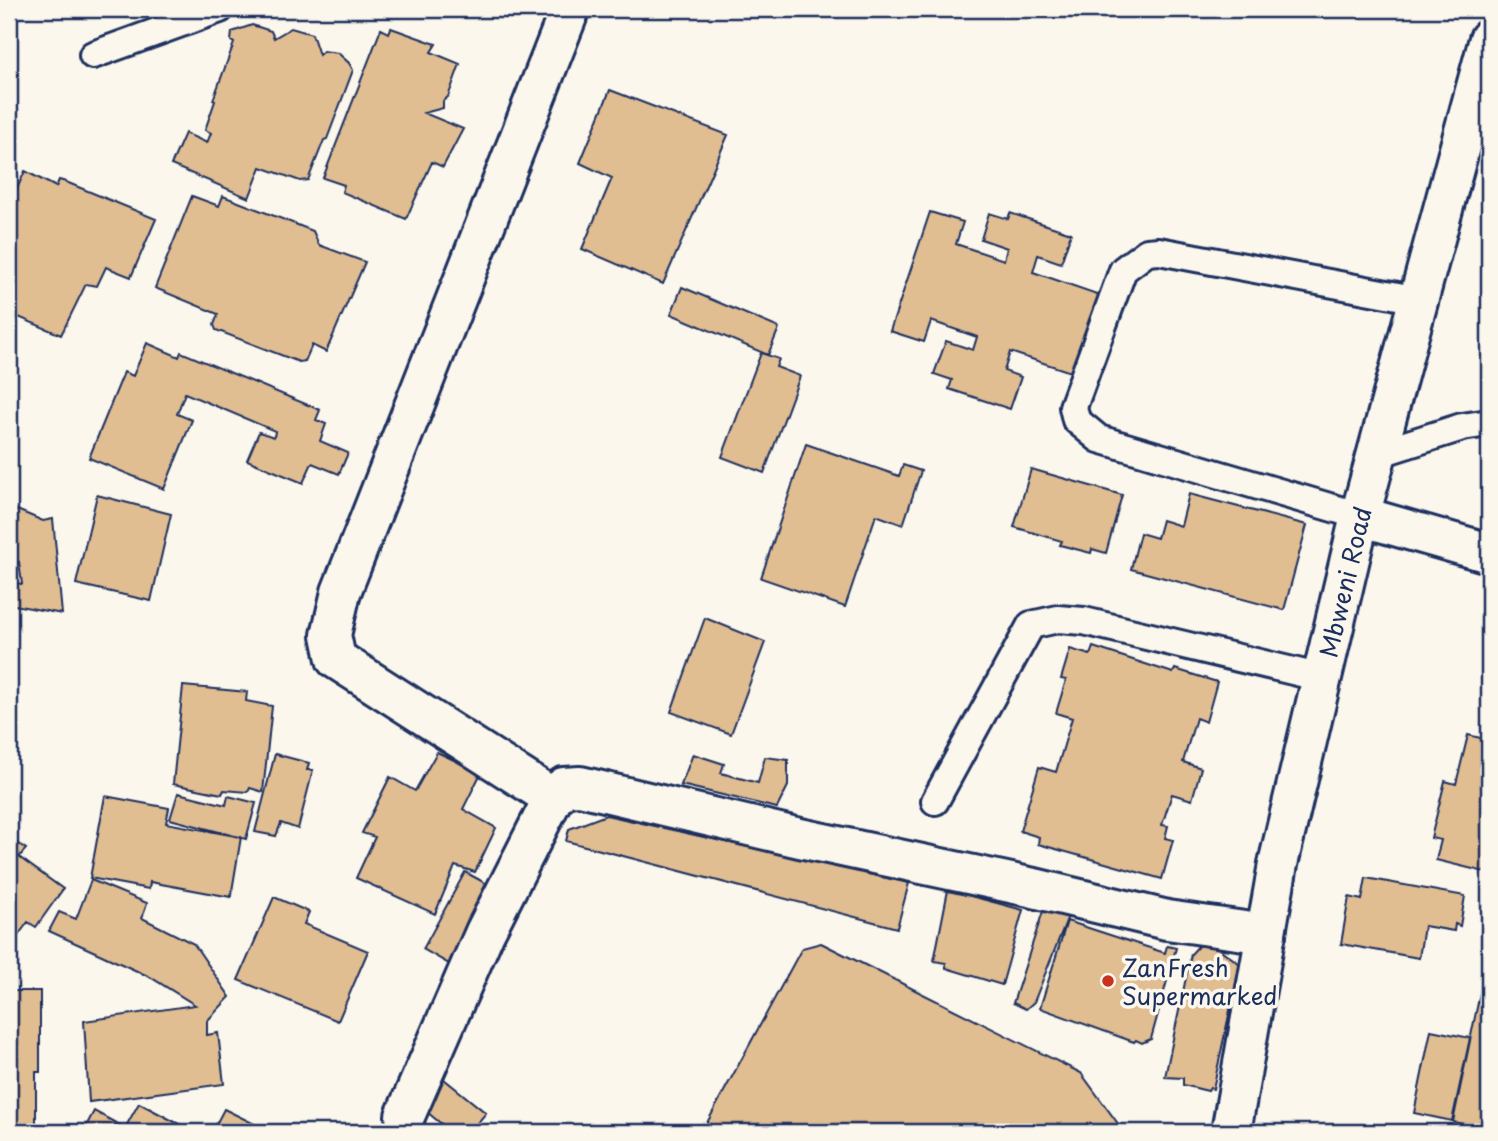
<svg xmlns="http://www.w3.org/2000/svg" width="1498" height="1141" viewBox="0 0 1498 1141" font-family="'Playpen Sans',sans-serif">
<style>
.building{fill:#e1bd92;stroke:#1b2f5e;stroke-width:2}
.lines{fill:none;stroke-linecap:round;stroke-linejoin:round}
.service-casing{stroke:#1b2f5e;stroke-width:32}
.minor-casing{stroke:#1b2f5e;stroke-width:44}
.tertiary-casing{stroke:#1b2f5e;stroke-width:44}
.service{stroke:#fbf7ec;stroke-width:26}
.minor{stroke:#fbf7ec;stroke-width:38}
.tertiary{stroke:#fbf7ec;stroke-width:38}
.poi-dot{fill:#c8321e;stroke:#fbf7ec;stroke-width:2.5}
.labels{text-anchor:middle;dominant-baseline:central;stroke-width:7;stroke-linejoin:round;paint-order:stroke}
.street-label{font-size:24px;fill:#1b2f5e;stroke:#fbf7ec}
.poi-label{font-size:24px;fill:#1b2f5e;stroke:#fbf7ec;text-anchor:start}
</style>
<rect width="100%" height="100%" fill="#fbf7ec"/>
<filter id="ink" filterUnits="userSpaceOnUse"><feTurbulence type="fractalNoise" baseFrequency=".0143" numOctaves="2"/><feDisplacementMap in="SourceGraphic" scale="14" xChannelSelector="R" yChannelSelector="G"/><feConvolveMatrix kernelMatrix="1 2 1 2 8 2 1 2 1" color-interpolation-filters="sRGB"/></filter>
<g filter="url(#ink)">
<path class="building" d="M252,25L271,31L274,38L291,28L312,34L319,55L323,51L338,53L349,63L353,70L327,139L324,140L308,180L300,181L261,167L249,198L171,165L185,133L207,143L211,133L205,130L215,101L213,100L234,43L231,41L232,32Z
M391,28L436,44L431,52L460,64L448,97L443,101V108L424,113L463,129L443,167L432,162L406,219L342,192L344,185L323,178L381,29L389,33Z
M610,90L728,135L663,284L582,249L612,178L580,163Z
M25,171L56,187L59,180L66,182L156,219L131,277L106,267L97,286L86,284L61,335L9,313L18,289L9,284V206Z
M192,196L219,206L223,196L313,231L319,245L365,262L326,352L312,345L305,361L299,362L216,330L214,325L218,314L155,288Z
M930,212L963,222L956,244L1004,260L1007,248L981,239L989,213L1008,219L1010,213L1071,233L1061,263L1038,255L1033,272L1100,295L1074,373L1010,352L1004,371L1021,377L1010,409L949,389L952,380L934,374L946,341L973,350L977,337L931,321L924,342L890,331Z
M682,287L779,328L768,355L671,314Z
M147,343L179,357L181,352L320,410L316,420L326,424L320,441L348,453L339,474L312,463L303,483L247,460L259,432L274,437L275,431L185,393L177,414L192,420L164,489L89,458L124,372L133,376Z
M761,353L779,359L776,367L800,376L764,473L722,457Z
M806,444L899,476L903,465L921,471L903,525L876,515L845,607L761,578Z
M1031,469L1122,495L1106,553L1092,549L1091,553L1060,545L1062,541L1014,527Z
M1189,494L1307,525L1284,610L1131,569L1140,533L1157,538L1162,520L1181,526Z
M97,495L171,514L151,601L76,584Z
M17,510L43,521L53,519L62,614L9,604V582L22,584L19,562L15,564L9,515Z
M705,618L765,642L731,734L671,712Z
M1093,647L1173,673L1175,669L1217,682L1206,722L1196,718L1183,762L1201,768L1192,800L1172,794L1162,825L1168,826L1165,838L1173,840L1162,879L1038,844L1039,837L1020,831L1039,767L1056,772L1072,718L1056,713L1066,680L1061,679L1070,649L1090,655Z
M183,686L247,692L246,701L272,706L263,792L250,788L248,792L224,790L222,794L173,784Z
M1468,735L1489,740V873L1436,860L1441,840L1431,838L1445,781L1456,784Z
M437,752L481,773L463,809L496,828L475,872L455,866L435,914L356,878L375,837L362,833L390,777L415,791Z
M275,754L309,763L307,770H313L298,829L281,823L276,836L255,832Z
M693,754L724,764L721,773L758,783L765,757L788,760V786L777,808L681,785Z
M178,793L226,805L228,796L256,803L246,839L170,819Z
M105,796L169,808L166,823L241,837L231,897L150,882L149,889L90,878Z
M606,815L909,883L897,928L566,841L569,829Z
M9,837L26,849L19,857L63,889L36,927L28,922L9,948Z
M465,872L500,891L458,969L423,949Z
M1366,878L1465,896L1460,926L1455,924L1454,931L1424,926L1419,958L1341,944L1349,897L1362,900Z
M91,880L147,903L142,918L194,944L230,997L207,1021V1035L218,1033L224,1084L89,1102L84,1021L195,1005L150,977L49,931L59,912L76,919Z
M948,890L1023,910L1002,985L946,968V963L934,961Z
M274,897L309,912L304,924L368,951L338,1021L238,980Z
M1046,902L1070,911L1034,1002L1026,1009L1013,1003Z
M1067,921L1165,953L1167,946L1176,948L1151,1039L1142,1043L1136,1040L1134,1042L1040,1008Z
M821,943L1081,1073L1119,1125L1118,1132H702L802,948Z
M1201,943L1215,946L1240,964L1213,1089L1210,1088L1208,1091L1183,1085V1078L1165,1077L1191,954Z
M1489,950V1129L1453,1122Z
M9,991H40V1072H36V1132H9Z
M1431,1030L1470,1038L1452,1121L1414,1113Z
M439,1075L486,1113L470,1132H451L415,1102Z
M139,1103L194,1132H83L94,1111L125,1128Z
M224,1109L271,1132H212Z
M419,1117L434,1132H404Z"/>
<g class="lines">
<g class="service-casing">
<path id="service" d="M93,55L220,9
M1377,454L1462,427L1489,423
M1360,516L1099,439L1076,420L1073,407L1123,270L1147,252L1159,251L1419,300
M935,801L1031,625L1058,619L1084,621L1322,678"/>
</g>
<g class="minor-casing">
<path id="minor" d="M1360,516L1489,553
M553,798L336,659L331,635L341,592L570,9
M405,1116L485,932L553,798L564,787L580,786L800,838L1034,888L1167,920L1266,934"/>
</g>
<g class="tertiary-casing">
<g id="tertiary">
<path id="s1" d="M1231,1132L1278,864L1360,516L1489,39"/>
</g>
</g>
<use href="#service" class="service"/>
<use href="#minor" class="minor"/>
<use href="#tertiary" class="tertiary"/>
</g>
</g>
<circle class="poi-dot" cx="1108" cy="981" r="7"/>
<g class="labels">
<g class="street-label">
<text stroke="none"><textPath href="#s1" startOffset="562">Mbweni Road</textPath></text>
</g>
<g class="poi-label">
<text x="1122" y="967">ZanFresh<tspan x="1122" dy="28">Supermarked</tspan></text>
</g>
</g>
<rect width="1498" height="1141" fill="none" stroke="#fbf7ec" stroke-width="35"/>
<rect x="18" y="18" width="1463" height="1106" fill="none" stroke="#1b2f5e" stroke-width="2.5" filter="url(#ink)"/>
</svg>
